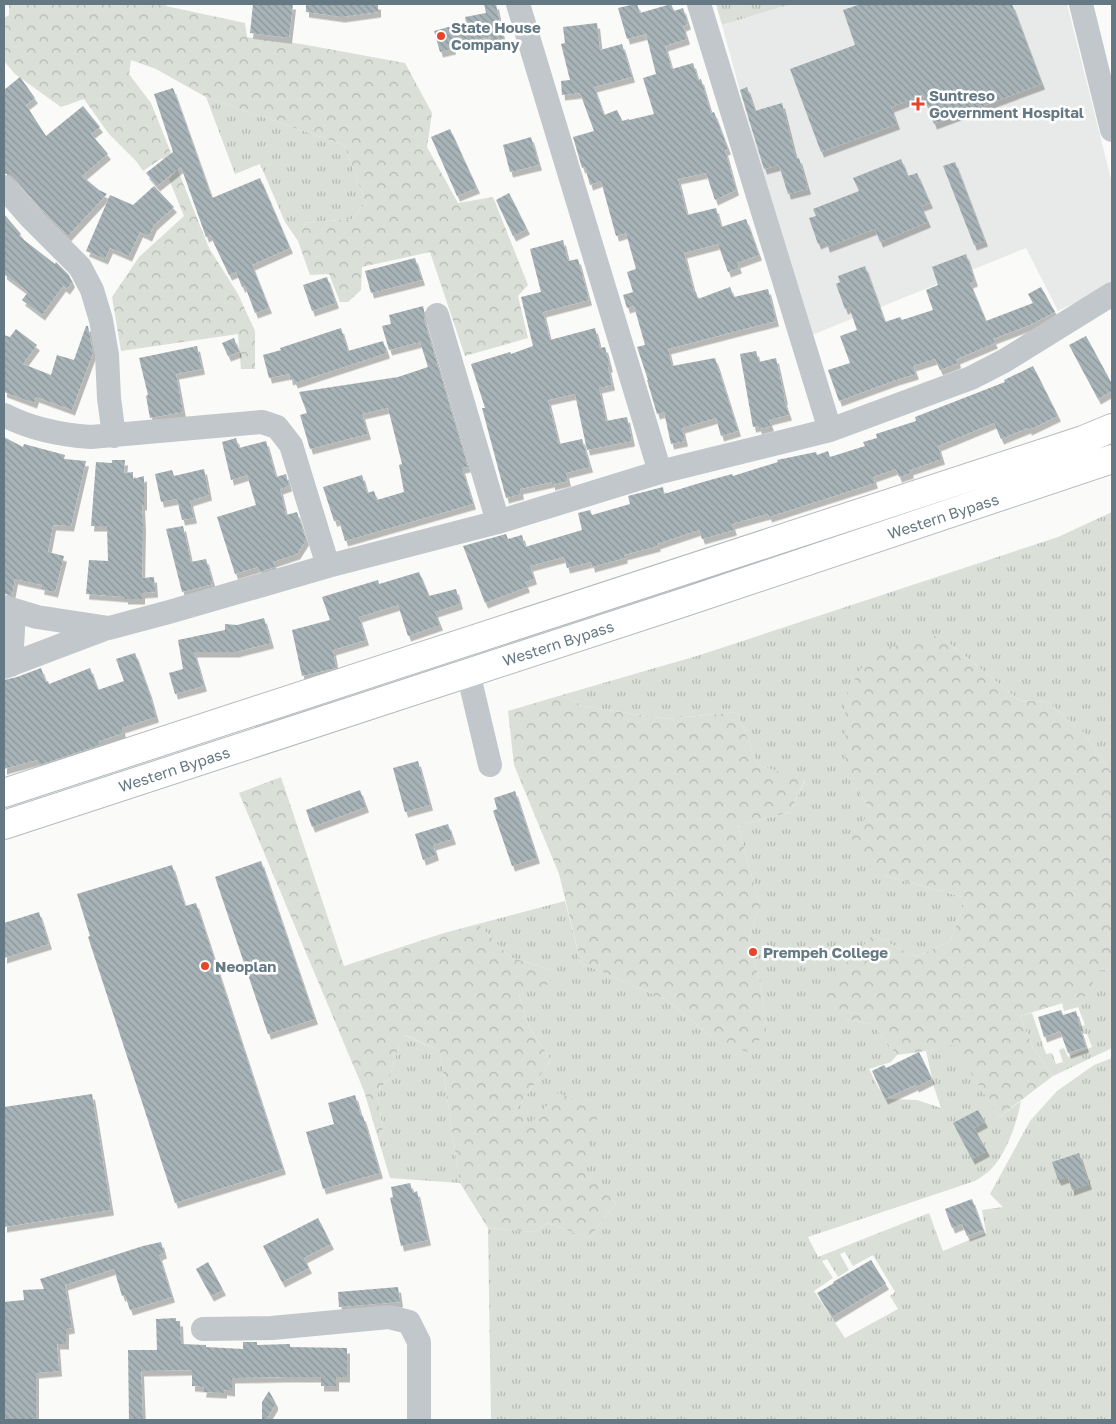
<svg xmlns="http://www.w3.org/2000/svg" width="1116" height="1424" viewBox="0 0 1116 1424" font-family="'Golos Text',sans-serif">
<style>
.built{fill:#e8eae9}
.grass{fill:url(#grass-tufts);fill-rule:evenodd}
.forest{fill:url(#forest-crowns)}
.building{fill:url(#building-back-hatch);filter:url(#shadow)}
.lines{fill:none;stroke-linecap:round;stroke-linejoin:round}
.highway-casing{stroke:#b4babd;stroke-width:30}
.minor{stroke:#c1c7ca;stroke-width:24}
.highway{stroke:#fff;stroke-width:28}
.poi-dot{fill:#e6452c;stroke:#fff;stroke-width:2}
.labels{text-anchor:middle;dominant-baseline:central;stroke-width:5;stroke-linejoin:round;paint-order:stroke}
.poi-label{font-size:15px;font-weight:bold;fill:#647983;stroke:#fff;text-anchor:start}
.street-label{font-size:15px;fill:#647983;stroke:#fff}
</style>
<defs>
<pattern id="grass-tufts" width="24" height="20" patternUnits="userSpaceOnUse" patternTransform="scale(1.25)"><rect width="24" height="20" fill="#dadfd7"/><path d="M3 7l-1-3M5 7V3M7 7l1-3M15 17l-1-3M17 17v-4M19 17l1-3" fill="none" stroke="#b4bab4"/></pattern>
<pattern id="forest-crowns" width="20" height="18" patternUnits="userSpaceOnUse" patternTransform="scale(1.25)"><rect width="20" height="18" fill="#dadfd7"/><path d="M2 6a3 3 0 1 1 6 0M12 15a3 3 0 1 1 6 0" fill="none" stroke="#b4bab4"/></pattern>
<pattern id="building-back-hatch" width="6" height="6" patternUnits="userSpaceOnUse" patternTransform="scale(1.25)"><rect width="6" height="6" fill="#a7b3b7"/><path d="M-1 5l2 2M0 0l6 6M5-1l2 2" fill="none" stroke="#8c969a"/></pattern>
<filter id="shadow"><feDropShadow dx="3" dy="5.5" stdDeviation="0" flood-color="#0004"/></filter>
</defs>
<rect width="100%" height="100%" fill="#fafaf8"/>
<path class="built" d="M791,4H1067L1112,183V285L1058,311L1026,248L807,337L722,25Z"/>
<path class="grass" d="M716,4H791L722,25Z
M206,97L344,145L366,203L352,219L305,223L298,241L285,222L260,164L235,174Z
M1112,512V772H1111L1084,733L1048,702L1019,700L939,635L846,774L871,810L885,876L967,898L950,941L916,957L873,935L845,1019L872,1024L897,1055L891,1062L869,1069L877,1085L886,1099L917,1100L941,1108L934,1087L926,1051L953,1044L999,1117L1021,1101C1017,1123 1006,1156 988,1172C984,1175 980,1178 975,1181L808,1237L818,1257L929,1213L943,1251L986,1233L982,1210L1003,1207L990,1194L1030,1121L1057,1091L1094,1065L1112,1058V1420H491L488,1228L534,1232L548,1223L589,1238L616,1203C586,1170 553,1137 514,1113L551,1060L529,1027L519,995L550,970L510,957L478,924L565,901L581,963L667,1000L714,1039L767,1033L761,988L749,938L760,906L738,826L790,812L805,781L758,765L737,712L666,719L583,706L562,695L700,655L1058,537ZM845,1252L853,1266L873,1255L895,1292L890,1296L898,1309L845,1338L814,1291L833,1278L822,1261L827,1259L838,1277L849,1270L840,1254Z
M1112,969V1048L1053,1076L1033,1048L1020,1016L1032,1013L1046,1054L1052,1053L1056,1064L1063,1062L1059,1050L1064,1048L1068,1057L1092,1047L1087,1034H1084L1082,1031H1078V1027L1085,1025L1078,1007L1064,1011L1062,1003L1085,996L1099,970Z
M404,1035L440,1051L460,1183L390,1178L378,1138L383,1132L377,1091L389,1079L399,1046Z"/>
<path class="forest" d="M9,4H166V6L245,23L247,37L301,44L405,63L432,113L427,147L458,203L493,197L528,285L518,296L528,338L465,356L430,252L362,267L361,290L348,302H340L329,274L310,275L298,241L305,223L352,219L366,203L344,145L206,97L156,69L131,60L129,74L151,103L209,248L238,294L255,331V369H241L238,334L121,351L112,297L139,257L184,216L169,179L175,173L162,158L143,171L136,161L109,134L84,99L61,107L15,74L4,61V18L9,15Z
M939,635L1019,700L1048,702L1084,733L1111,772H1112V969L1099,970L1086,996L1020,1016L1033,1048L1053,1076L999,1117L953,1045L926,1051L897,1055L872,1024L845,1019L821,990L873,935L916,957L950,941L967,898L885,876L851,838L871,810L846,774L845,697L871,651Z
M562,695L583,706L666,719L737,712L758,765L805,780L790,812L738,826L760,906L749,938L761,988L767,1033L747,1052L714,1039L667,1000L581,963L559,874L514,765L508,711Z
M281,777L344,966L444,933L478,924L510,957L550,970V984L539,988L533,985L519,995L529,1027L551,1060L514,1113L531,1123L558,1093L600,1109L583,1167L616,1203L589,1238L548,1223L534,1232L488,1228L460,1183L440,1051L405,1035L399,1046L389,1079L377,1091L383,1132L378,1138L364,1091L239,793Z"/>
<path class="building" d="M253,4H293L289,38L250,33Z
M306,4H378V12L342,17L306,12Z
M484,4H496L503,39L491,41V37L452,43L453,49L440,52L434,31L466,22L465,17L486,13Z
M635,4H637L640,13L671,4L674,11L683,8L688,24L683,26L687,39L665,46L672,69L693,63L698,80L701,79L711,113L714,112L728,149L725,150L736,190L715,200L706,173L678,179L687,215L716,208L721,227L746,219L759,255L737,263L739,268L728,272L718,244L684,253L694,292H696L698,299L730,287L734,297L768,289L776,321L668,349L672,366L715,358L738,431L721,436L716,418L682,428L685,441L671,444L664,412L657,414L647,380H648L637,347L645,345L634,306L627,308L623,295L633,292L627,272L636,269L626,233L616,236L601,181L590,185L585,167L582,168L573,137L594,131L580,93L562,95L561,81L570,80L561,44L565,43L563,27L597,23L600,50L622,44L632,77L594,87L604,115L617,110L622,121L629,119V120L654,114L643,78L656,74L646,34L627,39L618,8Z
M861,4H1012L1042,84L934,124L923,95L891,107L897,124L821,152L790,69L855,45L843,10Z
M20,77L35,98L26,105L46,136L83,106L100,127L91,134L108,154L82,176L99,190L107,194L68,236L41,209L14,178L9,174H4V90Z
M747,87L755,111L782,103L796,159L799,158L808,189L788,194L779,165L764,169L740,90Z
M173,88L212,198L260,178L290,248L252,265L269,308L255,313L245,286L242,287L236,272L229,275L210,235L206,237L181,167L157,186L146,173L173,152L154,94Z
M450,129L477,188L457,196L431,137Z
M531,137L539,165L510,172L503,145Z
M901,159L908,176L917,173L930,203L921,206L928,222L880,242L875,229L827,247L825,241L818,244L809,218L816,216L813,209L859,191L853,178Z
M955,162L985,241L974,245L943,166Z
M154,186L174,207L154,225L149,236L140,232L129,256L110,248L105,259L86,251L110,195L133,205Z
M509,193L527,229L513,236L496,200Z
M4,214L21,234L19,236L55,264L56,262L69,275L72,282L67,289L63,286L42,315L22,300L28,292L4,274Z
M563,240L568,261L578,259L589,300L543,312L550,340L595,328L600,348L605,347L610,367H608L612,385L599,388L606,421L627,417L632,441L587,450L575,394L548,400L559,444L582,439L590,467L566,473L568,481L552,485V482L520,489L521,494L506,498L482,408H485L471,364L510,352L511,354L533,346L521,297L541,292L530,249Z
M966,254L975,281L970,283L986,321L1033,303L1028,294L1041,287L1055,312L1030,325L993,339L995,343L957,359L958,363L940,370L935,359L913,366L916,374L896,380L839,401L828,370L850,363L840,336L857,330L849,307L845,309L836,284L840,282L838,276L865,266L885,322L900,317L902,320L933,310L926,290L938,285L932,267Z
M415,258L422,280L371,293L365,271Z
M327,277L336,303L312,311L303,285Z
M423,306L424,310V319L468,467L462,468L473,504L345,541L339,520L334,521L323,487L362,475L367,493L374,491L377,500L404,492L399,465L402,464L388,408L362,414L368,434L310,449L300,415L307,413L299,392L398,377L428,367L420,342L389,350L382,326L391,324L389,315Z
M86,326H88L93,353L72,410L36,397L34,403L4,392V335L10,337L16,329L37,345L23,364L51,375L57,355L74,360Z
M341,328L348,351L383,341L387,353L295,383L293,379L290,380L289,374L269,378L263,355L281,350L280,348Z
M1086,336L1112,384V391L1098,399L1069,345Z
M234,338L239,352L228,356L222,343Z
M197,346L202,369L176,374L183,412L150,418L146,396L148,395L139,358Z
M756,351L759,362L776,358L785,399L784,400L789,415L769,420L771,426L759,429L758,426L753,427L740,354Z
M1033,366L1058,416L1029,430L1028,428L1001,439L994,423L938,446L942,459L910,470L911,473L899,477L896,469L873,477L875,483L769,517L768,514L732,524L734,530L702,539L699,530L657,544L658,546L624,555L625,558L592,567L591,562L567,568L564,557L530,566L534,579L525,582L527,587L485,603L463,546L506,534L508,539L522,535L525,547L582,530L578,513L590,510L592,515L630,504L628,496L663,487L664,494L703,482L732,474L733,476L778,462L777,460L816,452L817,455L828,451L830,457L865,446L863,442L877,438L876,434L916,421L915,417L1005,382L1004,380Z
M4,437L23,447L24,444L65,455L64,459L86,461L71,526L53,525L48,552L64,556L55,592L41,589L42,585L15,579L12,595L4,594Z
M236,438L239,448L266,441L276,477L286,474L289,486L280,489L286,515L297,512L306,540L297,554L273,562L275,567L259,572L258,567L235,574L217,517L256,505L247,475L231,480L222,442Z
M112,460H125L124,473L133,472V479L144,476V505H142L143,525L142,578L154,577L155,592L142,593V599H125V597L86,594L89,560L108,561L107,526H91L96,462L112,463Z
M204,469L209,495L190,501L194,518L182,520L177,499L161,502L155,474L172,470L174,476Z
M183,526L191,562L206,559L213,584L182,592L166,529Z
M419,572L429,596L456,589L460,604L435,612L440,625L408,636L398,605L359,617L366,640L333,650L336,668L302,676L292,630L330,620L322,597L378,580L379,584Z
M264,618L271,643L236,652H194L204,686L175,694L169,673L183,669L178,640L225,630V624L237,625Z
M135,653L149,692L156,717L122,728L123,733L98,742L100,745L39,765L37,760L4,769V680L17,677L41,668L46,682L48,681L49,684L90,668L98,690L124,681L116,659Z
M418,761L430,805L405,812L393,768Z
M360,790L366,807L312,827L306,810Z
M515,791L537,858L512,866L493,811L497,809L494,798Z
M448,824L453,839L433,845L436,855L423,860L415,834Z
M261,861L315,1019L268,1034L215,877Z
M172,865L185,906L196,903L283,1169L175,1203L88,937L90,936L77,894Z
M39,912L49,944L4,958V923Z
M1061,1010L1063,1015L1076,1011L1080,1025H1079L1086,1047L1068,1053L1060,1031L1044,1037L1038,1017Z
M919,1052L932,1079L916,1087L915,1085L885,1099L872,1071L884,1065L886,1068Z
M92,1094L111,1210L4,1227V1107Z
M355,1095L361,1116H363L380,1173L323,1189L306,1132L334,1124L328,1103Z
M978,1110L985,1122L974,1128L987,1151L972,1159L953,1123Z
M1079,1153L1089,1184L1072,1190L1068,1177L1058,1180L1052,1162Z
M410,1183L413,1193L417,1191L428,1240L401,1246L390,1198L393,1197L391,1187Z
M972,1199L983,1230L967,1236L962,1224L952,1228L945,1209Z
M318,1218L331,1244L304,1258L309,1268L282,1282L263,1246Z
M161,1242L164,1253L159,1255L172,1297L130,1310L125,1295L122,1296L114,1269L65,1285L72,1328L66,1329V1344H57L59,1371L36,1373V1420H4V1302L24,1300L23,1290L44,1289L40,1279L143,1246Z
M871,1260L886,1284L832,1317L817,1293L834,1283L833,1282Z
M208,1262L223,1290L211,1296L196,1269Z
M398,1287L400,1302L339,1307L338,1292Z
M176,1318V1321H180L181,1344L206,1345V1347L243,1349V1342H257V1345L290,1344V1347L347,1348V1377H336V1386H321V1377H283L232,1378V1391L224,1390V1393L203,1392L204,1387L192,1386V1370L141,1371L143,1420H129L128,1350H157L156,1319Z
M269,1391L275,1402V1405L266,1420H262V1402Z"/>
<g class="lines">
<g class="highway-casing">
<path id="highway" d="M4,793L1083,440L1112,428
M4,825L688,601L1112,459"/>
</g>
<path class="minor" d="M518,4L660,472
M699,4L830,430
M1081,4L1112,130
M4,187L31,218L80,267L92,290L101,320L107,355L109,398L114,436
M437,315L498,522
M4,415C31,429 61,435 91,437L262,422L277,427L291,445L328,566
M4,607L37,617L109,628L169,612L328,566L498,522L660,472L830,430L971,378L1004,361L1112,294
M11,665L14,611
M4,667L107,628
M468,672L490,765
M203,1329L272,1328L389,1317L409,1322L419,1342V1420"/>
<use href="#highway" class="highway"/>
</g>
<g class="poi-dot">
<circle cx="441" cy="36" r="5"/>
<path d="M915.5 96.5h5v5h5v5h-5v5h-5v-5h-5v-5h5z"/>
<circle cx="753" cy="952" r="5"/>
<circle cx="205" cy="966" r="5"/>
</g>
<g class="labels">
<g class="poi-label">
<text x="451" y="27">State House<tspan x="451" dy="17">Company</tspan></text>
<text x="929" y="95">Suntreso<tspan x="929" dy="17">Government Hospital</tspan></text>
<text x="763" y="952">Prempeh College</text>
<text x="215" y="966">Neoplan</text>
</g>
<g class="street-label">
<text transform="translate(943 516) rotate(-18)">Western Bypass</text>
<text transform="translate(558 643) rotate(-18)">Western Bypass</text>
<text transform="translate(174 769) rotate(-18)">Western Bypass</text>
</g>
</g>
<rect width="1116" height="1424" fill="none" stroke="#647983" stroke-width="10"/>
</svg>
